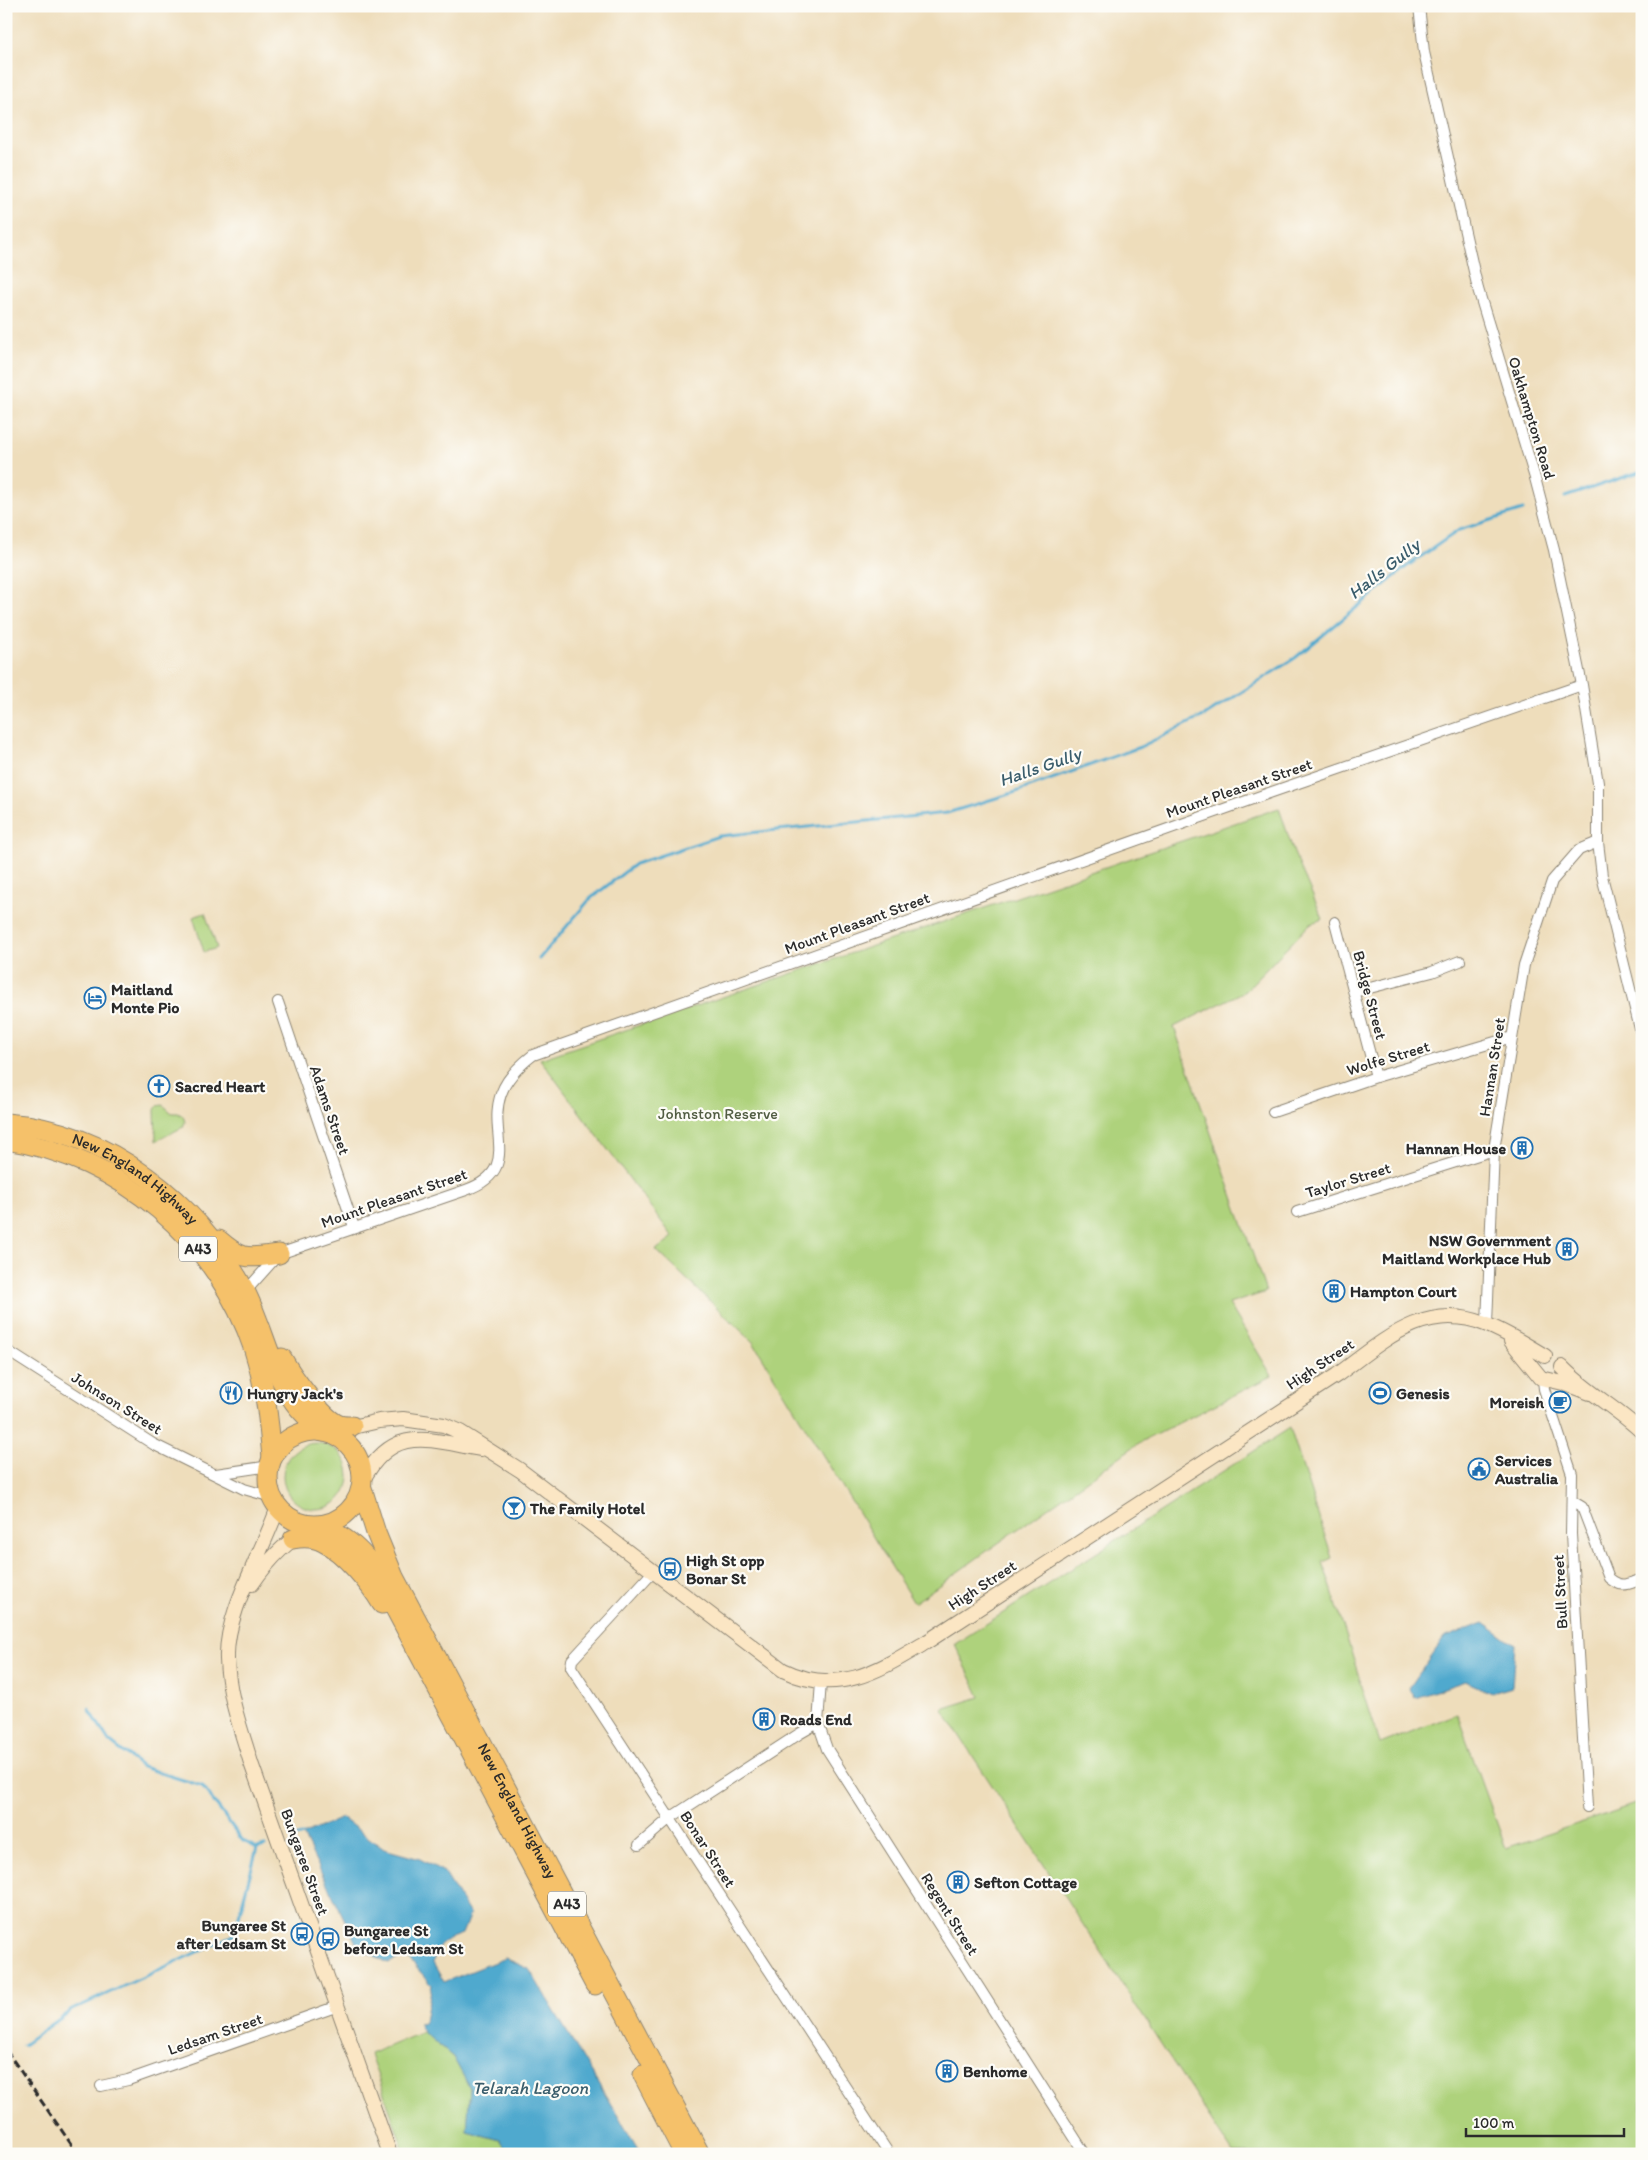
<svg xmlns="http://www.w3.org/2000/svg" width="1648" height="2160" viewBox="0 0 1648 2160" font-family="Itim,sans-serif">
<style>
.green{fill:#aed27b;stroke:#6c7e53}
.water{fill:#50a9ce;stroke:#3e6a7c}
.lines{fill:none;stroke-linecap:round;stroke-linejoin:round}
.stream{stroke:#50a9ce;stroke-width:3}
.street-casing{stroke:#8c8473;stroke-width:12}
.secondary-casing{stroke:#8c8473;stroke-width:16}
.highway-casing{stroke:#8c8473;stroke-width:21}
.street{stroke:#fff;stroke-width:10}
.secondary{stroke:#fbe6c4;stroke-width:14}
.highway{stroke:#f5c16b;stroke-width:19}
.rail{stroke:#2b2b2b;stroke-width:3;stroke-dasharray:8 4;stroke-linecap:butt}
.labels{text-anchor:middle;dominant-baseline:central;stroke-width:4.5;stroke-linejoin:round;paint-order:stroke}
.shield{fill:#fdfcf7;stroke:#6a6a68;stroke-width:1}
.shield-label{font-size:15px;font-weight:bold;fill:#2b2b2b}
.street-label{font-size:16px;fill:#2b2b2b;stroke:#fdfcf7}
.poi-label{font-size:16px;font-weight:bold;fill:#2b2b2b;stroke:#fdfcf7;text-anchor:start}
.park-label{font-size:16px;fill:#525d43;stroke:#fdfcf7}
.water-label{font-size:18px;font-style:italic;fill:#3a5d6c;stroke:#fdfcf7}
</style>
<rect width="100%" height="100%" fill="#fdfcf7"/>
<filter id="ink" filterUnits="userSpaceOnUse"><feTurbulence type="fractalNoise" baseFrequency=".02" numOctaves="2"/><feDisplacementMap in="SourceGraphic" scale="10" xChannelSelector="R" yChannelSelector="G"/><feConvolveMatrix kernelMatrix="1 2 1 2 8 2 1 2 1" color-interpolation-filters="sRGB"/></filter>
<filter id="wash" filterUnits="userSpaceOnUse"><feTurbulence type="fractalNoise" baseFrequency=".0096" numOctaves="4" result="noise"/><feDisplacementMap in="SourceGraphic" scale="20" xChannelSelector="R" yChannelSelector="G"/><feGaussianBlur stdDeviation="1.12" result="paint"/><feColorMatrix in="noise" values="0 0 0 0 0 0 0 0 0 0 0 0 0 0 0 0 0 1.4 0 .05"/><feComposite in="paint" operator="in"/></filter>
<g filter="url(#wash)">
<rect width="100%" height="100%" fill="#edb"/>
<path class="green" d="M1279,808L1294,853L1323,919L1311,923L1245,991L1174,1027L1266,1292L1229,1304L1272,1376L1139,1443L914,1603L753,1342L656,1250L673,1237L540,1059Z
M205,913L217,948L204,952L193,917Z
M163,1105L172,1113H178L183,1116L185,1122L183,1127L156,1141L155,1110L157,1106Z
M1290,1428L1332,1558L1323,1562L1380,1744L1457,1714L1506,1848L1642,1802V2154H1233L942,1709L980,1697L955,1644Z
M283 1476a33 33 0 1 1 66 0a33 33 0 1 1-66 0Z
M423,2032L453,2057L470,2088L467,2131L500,2140L509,2154H405L370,2054Z"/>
<path class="water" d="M1484,1623L1515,1645L1512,1687L1492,1693L1465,1681L1415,1698L1409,1688L1444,1638Z
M342,1818L384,1849L420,1859L444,1872L470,1914L462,1934C443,1941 437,1942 433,1963L444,1982L505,1958L529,1969L641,2154H509L500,2140L467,2131L470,2088L453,2057L423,2032L418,2023L422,2024L425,2020L432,1985L406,1956L388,1963L358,1947L303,1835Z"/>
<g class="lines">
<path class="stream" d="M1565,497L1642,471
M539,959L590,899L635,864L719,836L947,813L1016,792L1140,747L1206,715L1295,658L1406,567L1459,530L1523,510
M89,1709L109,1741L142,1767L202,1786L243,1841L257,1848L265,1846
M295,1837L303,1835
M23,2045L72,2010L234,1935L257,1848"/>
</g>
</g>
<g filter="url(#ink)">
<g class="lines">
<g class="street-casing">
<path id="street" d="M1419,6L1424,52L1478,289L1535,478L1554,550L1582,685L1598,783V842L1602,876L1642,1037
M1335,922L1376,1077
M1354,992L1432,972L1460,961
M278,1002L354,1227
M1273,1112L1376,1077L1512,1037
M1297,1212L1494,1150
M245,1292L279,1254L466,1190C522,1170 487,1133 501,1094C507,1077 520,1065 533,1055L1272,792L1582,685
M1487,1324L1494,1150L1524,965L1552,881L1579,850L1598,842
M6,1350L153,1444L244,1489L272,1497
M1543,1380L1544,1389L1572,1474L1571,1534L1587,1807
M216,1474L270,1466
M1572,1501L1582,1507L1609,1578C1622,1589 1628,1584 1642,1579
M654,1571L572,1660L571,1667L889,2154
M821,1682L818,1723L827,1749L1085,2154
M639,1845L670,1818L799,1734L818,1723
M101,2086L128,2080L338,2006"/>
</g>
<g class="secondary-casing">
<path id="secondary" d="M1511,1341L1541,1378L1563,1383L1590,1393
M1562,1367C1586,1392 1617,1408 1642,1432
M344,1429L379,1421L403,1419L444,1425L460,1432L520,1470L783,1670C837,1697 878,1671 925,1643L1337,1375C1382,1342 1425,1300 1485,1324C1506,1332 1526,1345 1545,1356
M363,1480C393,1424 428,1440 481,1449
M278,1507C263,1552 225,1612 227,1659C228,1695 241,1729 251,1763L390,2154
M252,1584C269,1559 288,1539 315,1525"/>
</g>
<g class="highway-casing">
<g id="highway">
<path id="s1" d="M6,1123C109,1130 198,1203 245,1291C263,1326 270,1366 292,1399C300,1412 312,1422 323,1432"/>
<path d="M6,1140C120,1156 218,1240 254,1350C265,1385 269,1422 272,1458"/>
<path d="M219,1240C243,1261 248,1258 279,1254"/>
<path d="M282,1358C291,1374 323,1420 340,1425C343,1426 348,1426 352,1426"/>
<circle cx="315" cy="1478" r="47"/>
<path id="s2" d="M362,1488L376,1533L394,1577L700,2154"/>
<path d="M321,1525C343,1536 356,1545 372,1565L595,1985"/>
<path d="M293,1539C303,1537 313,1537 323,1542C344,1552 370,1584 382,1604"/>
<path d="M643,2075L684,2154"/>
</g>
</g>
<use href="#street" class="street"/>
<use href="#secondary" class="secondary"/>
<use href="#highway" class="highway"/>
<path class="rail" d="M6,2050L78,2154"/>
</g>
</g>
<defs>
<g id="hotel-ring" transform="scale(1.125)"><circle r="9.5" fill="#fdfcf7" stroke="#1f6fb2" stroke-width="1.5"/><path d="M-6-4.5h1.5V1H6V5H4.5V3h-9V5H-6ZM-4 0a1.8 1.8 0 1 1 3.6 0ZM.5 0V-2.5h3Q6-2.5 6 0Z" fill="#1f6fb2"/></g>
<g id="church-ring" transform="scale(1.125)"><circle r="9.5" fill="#fdfcf7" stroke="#1f6fb2" stroke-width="1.5"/><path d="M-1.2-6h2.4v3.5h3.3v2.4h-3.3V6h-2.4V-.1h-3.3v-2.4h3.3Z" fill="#1f6fb2"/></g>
<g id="building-ring" transform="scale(1.125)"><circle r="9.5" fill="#fdfcf7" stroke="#1f6fb2" stroke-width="1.5"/><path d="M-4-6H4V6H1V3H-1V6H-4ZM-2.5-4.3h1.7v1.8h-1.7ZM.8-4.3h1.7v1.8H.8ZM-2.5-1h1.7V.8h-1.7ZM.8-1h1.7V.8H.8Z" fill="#1f6fb2"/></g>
<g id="restaurant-ring" transform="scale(1.125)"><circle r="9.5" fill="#fdfcf7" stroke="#1f6fb2" stroke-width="1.5"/><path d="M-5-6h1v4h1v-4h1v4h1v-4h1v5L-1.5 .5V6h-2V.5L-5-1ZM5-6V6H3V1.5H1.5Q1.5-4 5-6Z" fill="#1f6fb2"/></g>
<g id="stadium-ring" transform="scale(1.125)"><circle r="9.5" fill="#fdfcf7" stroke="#1f6fb2" stroke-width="1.5"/><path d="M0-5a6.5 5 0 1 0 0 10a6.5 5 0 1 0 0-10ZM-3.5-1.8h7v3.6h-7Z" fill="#1f6fb2"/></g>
<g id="cafe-ring" transform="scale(1.125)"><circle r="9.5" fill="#fdfcf7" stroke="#1f6fb2" stroke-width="1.5"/><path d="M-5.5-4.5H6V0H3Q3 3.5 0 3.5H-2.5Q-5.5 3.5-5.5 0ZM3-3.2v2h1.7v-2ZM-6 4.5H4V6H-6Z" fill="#1f6fb2"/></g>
<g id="civic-ring" transform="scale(1.125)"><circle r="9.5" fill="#fdfcf7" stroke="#1f6fb2" stroke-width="1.5"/><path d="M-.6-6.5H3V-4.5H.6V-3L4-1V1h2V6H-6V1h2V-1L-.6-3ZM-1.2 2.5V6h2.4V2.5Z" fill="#1f6fb2"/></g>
<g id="bar-ring" transform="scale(1.125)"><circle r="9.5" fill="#fdfcf7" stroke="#1f6fb2" stroke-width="1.5"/><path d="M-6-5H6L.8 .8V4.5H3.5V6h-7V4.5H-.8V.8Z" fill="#1f6fb2"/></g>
<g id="bus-ring" transform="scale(1.125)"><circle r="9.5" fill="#fdfcf7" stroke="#1f6fb2" stroke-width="1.5"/><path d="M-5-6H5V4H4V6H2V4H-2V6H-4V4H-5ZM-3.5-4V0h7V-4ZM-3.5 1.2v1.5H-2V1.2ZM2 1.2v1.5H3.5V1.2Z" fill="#1f6fb2"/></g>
</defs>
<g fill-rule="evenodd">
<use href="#hotel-ring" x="95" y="998"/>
<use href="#church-ring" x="159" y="1086"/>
<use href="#building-ring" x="1522" y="1148"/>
<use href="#building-ring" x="1567" y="1249"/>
<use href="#building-ring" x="1334" y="1291"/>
<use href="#restaurant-ring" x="231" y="1393"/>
<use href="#stadium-ring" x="1380" y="1393"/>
<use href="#cafe-ring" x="1560" y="1402"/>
<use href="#civic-ring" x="1479" y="1469"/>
<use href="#bar-ring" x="514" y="1508"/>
<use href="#bus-ring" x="670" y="1569"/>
<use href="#building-ring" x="764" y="1719"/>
<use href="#building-ring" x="958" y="1882"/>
<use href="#bus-ring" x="302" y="1934"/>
<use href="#bus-ring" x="328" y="1939"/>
<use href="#building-ring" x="947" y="2071"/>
</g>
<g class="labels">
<g class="shield">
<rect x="179" y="1236.5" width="38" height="25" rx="4"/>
<rect x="548" y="1891.5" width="38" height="25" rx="4"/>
</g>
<g class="shield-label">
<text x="198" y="1249">A43</text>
<text x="567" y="1904">A43</text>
</g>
<g class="street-label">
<text transform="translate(1532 418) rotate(73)">Oakhampton Road</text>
<text transform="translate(1239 788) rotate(-19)">Mount Pleasant Street</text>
<text transform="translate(857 923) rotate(-20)">Mount Pleasant Street</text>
<text transform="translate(1370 995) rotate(75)">Bridge Street</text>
<text transform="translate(1388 1058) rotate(-17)">Wolfe Street</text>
<text transform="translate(1492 1067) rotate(-81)">Hannan Street</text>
<text transform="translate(330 1110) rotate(71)">Adams Street</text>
<text transform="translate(1348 1180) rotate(-17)">Taylor Street</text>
<text stroke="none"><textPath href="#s1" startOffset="144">New England Highway</textPath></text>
<text transform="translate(394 1198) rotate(-19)">Mount Pleasant Street</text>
<text transform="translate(1320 1364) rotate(-34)">High Street</text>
<text transform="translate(117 1403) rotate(32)">Johnson Street</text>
<text transform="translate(982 1585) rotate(-33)">High Street</text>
<text transform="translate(1560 1592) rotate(-93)">Bull Street</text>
<text stroke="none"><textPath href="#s2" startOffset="359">New England Highway</textPath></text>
<text transform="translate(708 1849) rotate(57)">Bonar Street</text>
<text transform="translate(305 1862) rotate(70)">Bungaree Street</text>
<text transform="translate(950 1914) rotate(58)">Regent Street</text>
<text transform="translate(215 2034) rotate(-19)">Ledsam Street</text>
</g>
<g class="poi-label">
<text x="111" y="989">Maitland<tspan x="111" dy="18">Monte Pio</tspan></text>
<text x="175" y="1086">Sacred Heart</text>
<text x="1506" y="1148" text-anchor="end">Hannan House</text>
<text x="1551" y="1240" text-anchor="end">NSW Government<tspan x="1551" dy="18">Maitland Workplace Hub</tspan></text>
<text x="1350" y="1291">Hampton Court</text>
<text x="247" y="1393">Hungry Jack's</text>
<text x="1396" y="1393">Genesis</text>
<text x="1544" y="1402" text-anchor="end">Moreish</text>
<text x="1495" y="1460">Services<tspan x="1495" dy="18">Australia</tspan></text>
<text x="530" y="1508">The Family Hotel</text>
<text x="686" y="1560">High St opp<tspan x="686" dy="18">Bonar St</tspan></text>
<text x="780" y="1719">Roads End</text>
<text x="974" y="1882">Sefton Cottage</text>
<text x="286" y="1925" text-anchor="end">Bungaree St<tspan x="286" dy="18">after Ledsam St</tspan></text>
<text x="344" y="1930">Bungaree St<tspan x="344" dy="18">before Ledsam St</tspan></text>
<text x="963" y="2071">Benhome</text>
</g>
<g class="park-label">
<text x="718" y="1113">Johnston Reserve</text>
</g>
<g class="water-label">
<text transform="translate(1384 569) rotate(-38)">Halls Gully</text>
<text transform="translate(1040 767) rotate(-19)">Halls Gully</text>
<text x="530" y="2088">Telarah Lagoon</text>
</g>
</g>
<rect width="1648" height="2160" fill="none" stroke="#fdfcf7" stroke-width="25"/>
<path d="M1466 2128v8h158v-8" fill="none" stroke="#2b2b2b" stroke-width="2.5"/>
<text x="1473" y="2128" font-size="15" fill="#2b2b2b" stroke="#fdfcf7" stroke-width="4" paint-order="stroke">100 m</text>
</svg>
